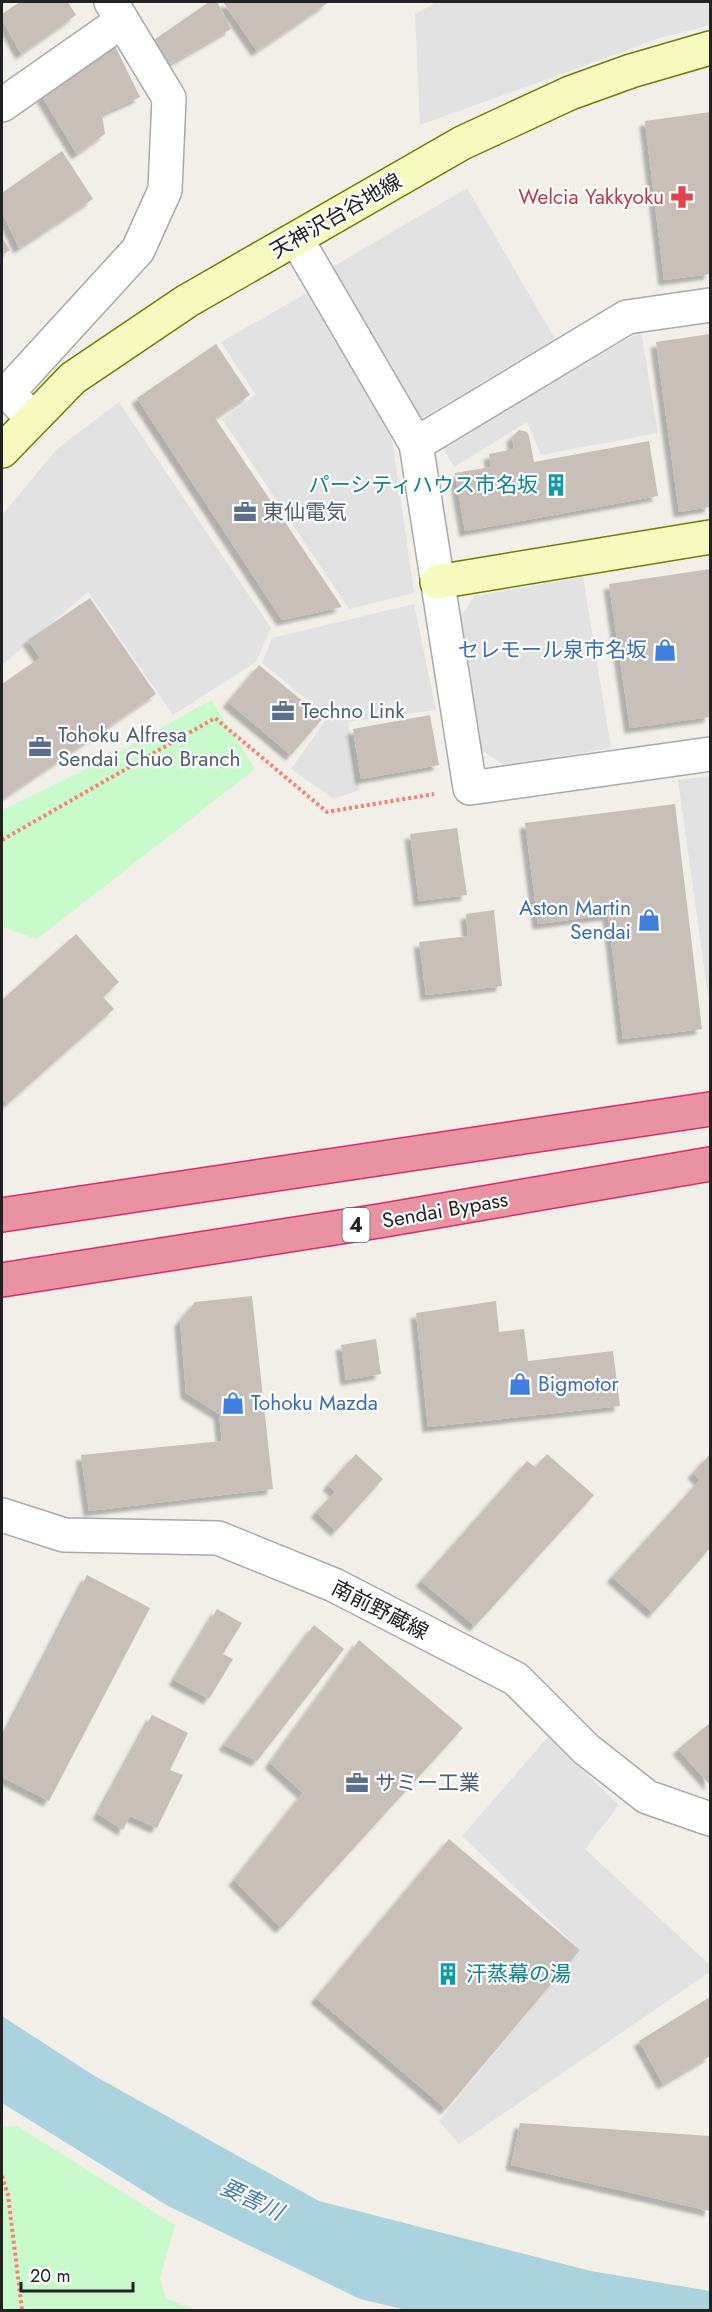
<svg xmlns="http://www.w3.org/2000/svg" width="712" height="2312" viewBox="0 0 712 2312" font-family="Jost,'Noto Sans JP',sans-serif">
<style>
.park{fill:#c8facc}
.parking{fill:#e2e2e2}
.water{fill:#aad3df}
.building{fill:#c7bfb8;filter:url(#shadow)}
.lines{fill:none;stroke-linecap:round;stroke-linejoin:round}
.street-casing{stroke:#a9a9a9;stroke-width:36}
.secondary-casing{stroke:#707d05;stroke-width:36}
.highway-casing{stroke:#dc2a67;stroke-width:36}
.path{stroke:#fa8072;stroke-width:4;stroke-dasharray:3 3;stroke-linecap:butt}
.street{stroke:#fff;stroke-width:33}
.secondary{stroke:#f7fabf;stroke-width:33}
.highway{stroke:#e892a2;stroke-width:33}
.labels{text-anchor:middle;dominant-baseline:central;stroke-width:4.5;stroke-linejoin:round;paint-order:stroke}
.shield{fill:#fff;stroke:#646464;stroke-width:1.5}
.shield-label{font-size:20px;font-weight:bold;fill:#222}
.health-label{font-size:21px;fill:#be3a42;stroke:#fff;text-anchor:end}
.street-label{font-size:21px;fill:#222;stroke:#fff}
.culture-label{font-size:21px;fill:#0d838f;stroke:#fff;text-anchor:end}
.service-label{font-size:21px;fill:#4e5e75;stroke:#fff;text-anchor:start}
.shop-label{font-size:21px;fill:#366cbe;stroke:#fff;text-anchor:end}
.water-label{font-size:22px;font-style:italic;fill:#4a7aab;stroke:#fff}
</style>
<defs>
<filter id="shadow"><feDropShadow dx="-5.5" dy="5.5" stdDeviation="1.5" flood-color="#0004"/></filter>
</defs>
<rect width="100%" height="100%" fill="#f2efe9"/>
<path class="park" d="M211,700L255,769L37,939L2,927V810L99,763Z
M2,2126H17L175,2225L160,2278L165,2298L196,2310H2Z"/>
<path class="parking" d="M437,2H710V25L663,37L420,125L415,14Z
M467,188L555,339L420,419L331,268Z
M307,293L392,438L414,593L349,609L222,419L256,395L221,342Z
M641,331L658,433L541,455L527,422L454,467L443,448Z
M119,402L271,628L256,662L173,715L88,592L2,665V515L57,449Z
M583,577L611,748L506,766L480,749L457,620L475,596Z
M414,604L436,710L348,722L359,790L334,799L291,769L328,717L262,663L272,638Z
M710,776V1010L678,780Z
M548,1737L619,1805L585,1849L710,1965V1972L459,2144L439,2121L580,1950L462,1836Z"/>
<path class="water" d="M2,2016L93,2075L319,2201L591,2271L710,2291V2310H406L360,2299L168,2206L2,2103Z"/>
<path class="building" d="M20,2H68L76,15L21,54L2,19V14Z
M209,2H217L231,29L168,65L151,42Z
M223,2H329L257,51Z
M115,46L140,97L102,114L105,134L77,154L41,95Z
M710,112V274L664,280L645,121Z
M62,151L93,199L19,248L2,212V193Z
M2,237L10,250L2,255Z
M710,334V507L679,512L656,342Z
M216,344L250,395L215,418L342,607L282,620L137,398Z
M519,430L527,432L529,436L534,462L649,441L658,496L465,531L455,473L491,467L489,454L514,449L512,437Z
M710,569V717L630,728L609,584Z
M90,598L156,694L2,799V684L40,658L28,640Z
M259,665L323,718L291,755L228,702Z
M430,715L439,765L361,779L353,729Z
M675,804L702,1029L623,1039L608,915L538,924L525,823Z
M457,828L467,895L419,901L410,834Z
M494,910L502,986L426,995L419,942L468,936L466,914Z
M76,934L119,982L103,997L114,1009L7,1104L2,1098V1000Z
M252,1296L273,1489L89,1511L81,1455L222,1441L219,1414L186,1393L180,1321L195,1302Z
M496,1301L499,1332L524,1329L528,1361L613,1351L620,1406L428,1427L416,1313Z
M376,1339L381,1374L346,1380L341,1345Z
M356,1454L383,1479L336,1531L316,1512L335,1492L328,1485Z
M547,1454L594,1495L475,1626L421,1581L527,1461L535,1467Z
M710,1454V1548L653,1613L612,1577L700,1480L693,1473Z
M87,1575L150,1608L49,1801L2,1777V1739Z
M217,1609L242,1623L223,1654L233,1659L209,1699L174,1680Z
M314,1625L344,1649L257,1761L224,1745Z
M359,1640L463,1728L281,1928L234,1880L303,1793L270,1763Z
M152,1715L188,1733L170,1770L183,1775L157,1828L130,1816L123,1830L98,1814Z
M710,1723V1785L678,1749Z
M449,1839L580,1950L446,2109L316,1998Z
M710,1997V2056L663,2084L639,2041Z
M520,2123L710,2136V2211L511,2165Z"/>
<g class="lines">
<g class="street-casing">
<path id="street" d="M2,105L122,21
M297,240L416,444L470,788L710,754
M32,419L8,392L138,250L165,190L169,98L111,2
M416,444L627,317L710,305
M2,1515L64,1535L218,1538L334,1585L516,1679L586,1749L647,1797L710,1819"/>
</g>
<g class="secondary-casing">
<path id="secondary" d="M2,451L73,378L187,301L462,143L570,93L631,71L710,48
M437,582L710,537"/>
</g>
<g class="highway-casing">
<path id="highway" d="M2,1215L710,1109
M2,1280L379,1221L710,1164"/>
</g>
<path class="path" d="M2,840L215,718L327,812L434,794
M2,2176L8,2195L22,2310"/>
<use href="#street" class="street"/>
<use href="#secondary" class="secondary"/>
<use href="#highway" class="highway"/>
</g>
<defs>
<g id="pharmacy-bare" transform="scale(1.8)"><path d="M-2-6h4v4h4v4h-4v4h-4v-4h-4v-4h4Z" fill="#e0444e" stroke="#fff" stroke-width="2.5" paint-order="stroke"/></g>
<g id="building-bare" transform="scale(1.8)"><path d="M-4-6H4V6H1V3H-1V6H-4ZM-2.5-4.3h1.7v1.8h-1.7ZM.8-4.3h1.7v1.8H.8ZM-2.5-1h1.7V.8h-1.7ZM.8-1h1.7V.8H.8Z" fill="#0f9aa8" stroke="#fff" stroke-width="2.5" paint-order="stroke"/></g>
<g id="office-bare" transform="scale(1.8)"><path d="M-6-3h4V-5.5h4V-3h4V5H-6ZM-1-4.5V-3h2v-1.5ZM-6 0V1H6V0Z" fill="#5c6f8a" stroke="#fff" stroke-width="2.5" paint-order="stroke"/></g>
<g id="shop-bare" transform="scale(1.8)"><path d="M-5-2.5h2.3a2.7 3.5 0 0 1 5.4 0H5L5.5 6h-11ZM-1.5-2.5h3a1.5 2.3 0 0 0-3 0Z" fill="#3f7fe0" stroke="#fff" stroke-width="2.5" paint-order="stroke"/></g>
</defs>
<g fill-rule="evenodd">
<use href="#pharmacy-bare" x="682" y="197"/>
<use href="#building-bare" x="556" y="485"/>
<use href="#office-bare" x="245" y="512"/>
<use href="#shop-bare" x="665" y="650"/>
<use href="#office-bare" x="283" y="711"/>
<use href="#office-bare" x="40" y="747"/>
<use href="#shop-bare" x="649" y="920"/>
<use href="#shop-bare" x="520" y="1384"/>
<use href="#shop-bare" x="233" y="1403"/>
<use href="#office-bare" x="357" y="1783"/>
<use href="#building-bare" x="448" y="1974"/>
</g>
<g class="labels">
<rect class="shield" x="342.5" y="1208" width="27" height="34" rx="4.5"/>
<g class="shield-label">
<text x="356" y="1225">4</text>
</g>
<g class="health-label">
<text x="664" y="197">Welcia Yakkyoku</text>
</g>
<g class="street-label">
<text transform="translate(336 216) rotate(-30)">天神沢台谷地線</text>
<text transform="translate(445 1210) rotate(-10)">Sendai Bypass</text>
<text transform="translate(380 1610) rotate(27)">南前野蔵線</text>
</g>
<g class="culture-label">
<text x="538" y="485">パーシティハウス市名坂</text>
<text x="466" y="1974" text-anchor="start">汗蒸幕の湯</text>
</g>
<g class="service-label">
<text x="263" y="512">東仙電気</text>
<text x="301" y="711">Techno Link</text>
<text x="58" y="735">Tohoku Alfresa<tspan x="58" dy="24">Sendai Chuo Branch</tspan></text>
<text x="375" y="1783">サミー工業</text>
</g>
<g class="shop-label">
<text x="647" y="650">セレモール泉市名坂</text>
<text x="631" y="908">Aston Martin<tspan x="631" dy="24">Sendai</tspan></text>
<text x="538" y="1384" text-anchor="start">Bigmotor</text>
<text x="251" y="1403" text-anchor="start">Tohoku Mazda</text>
</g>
<g class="water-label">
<text transform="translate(252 2199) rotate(25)">要害川</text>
</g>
</g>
<rect width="712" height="2312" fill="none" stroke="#222222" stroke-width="6"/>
<path d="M21 2282v9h112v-9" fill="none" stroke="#222222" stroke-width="3"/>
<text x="30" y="2282" font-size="18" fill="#222222" stroke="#ffffff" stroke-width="4.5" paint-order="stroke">20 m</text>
</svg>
